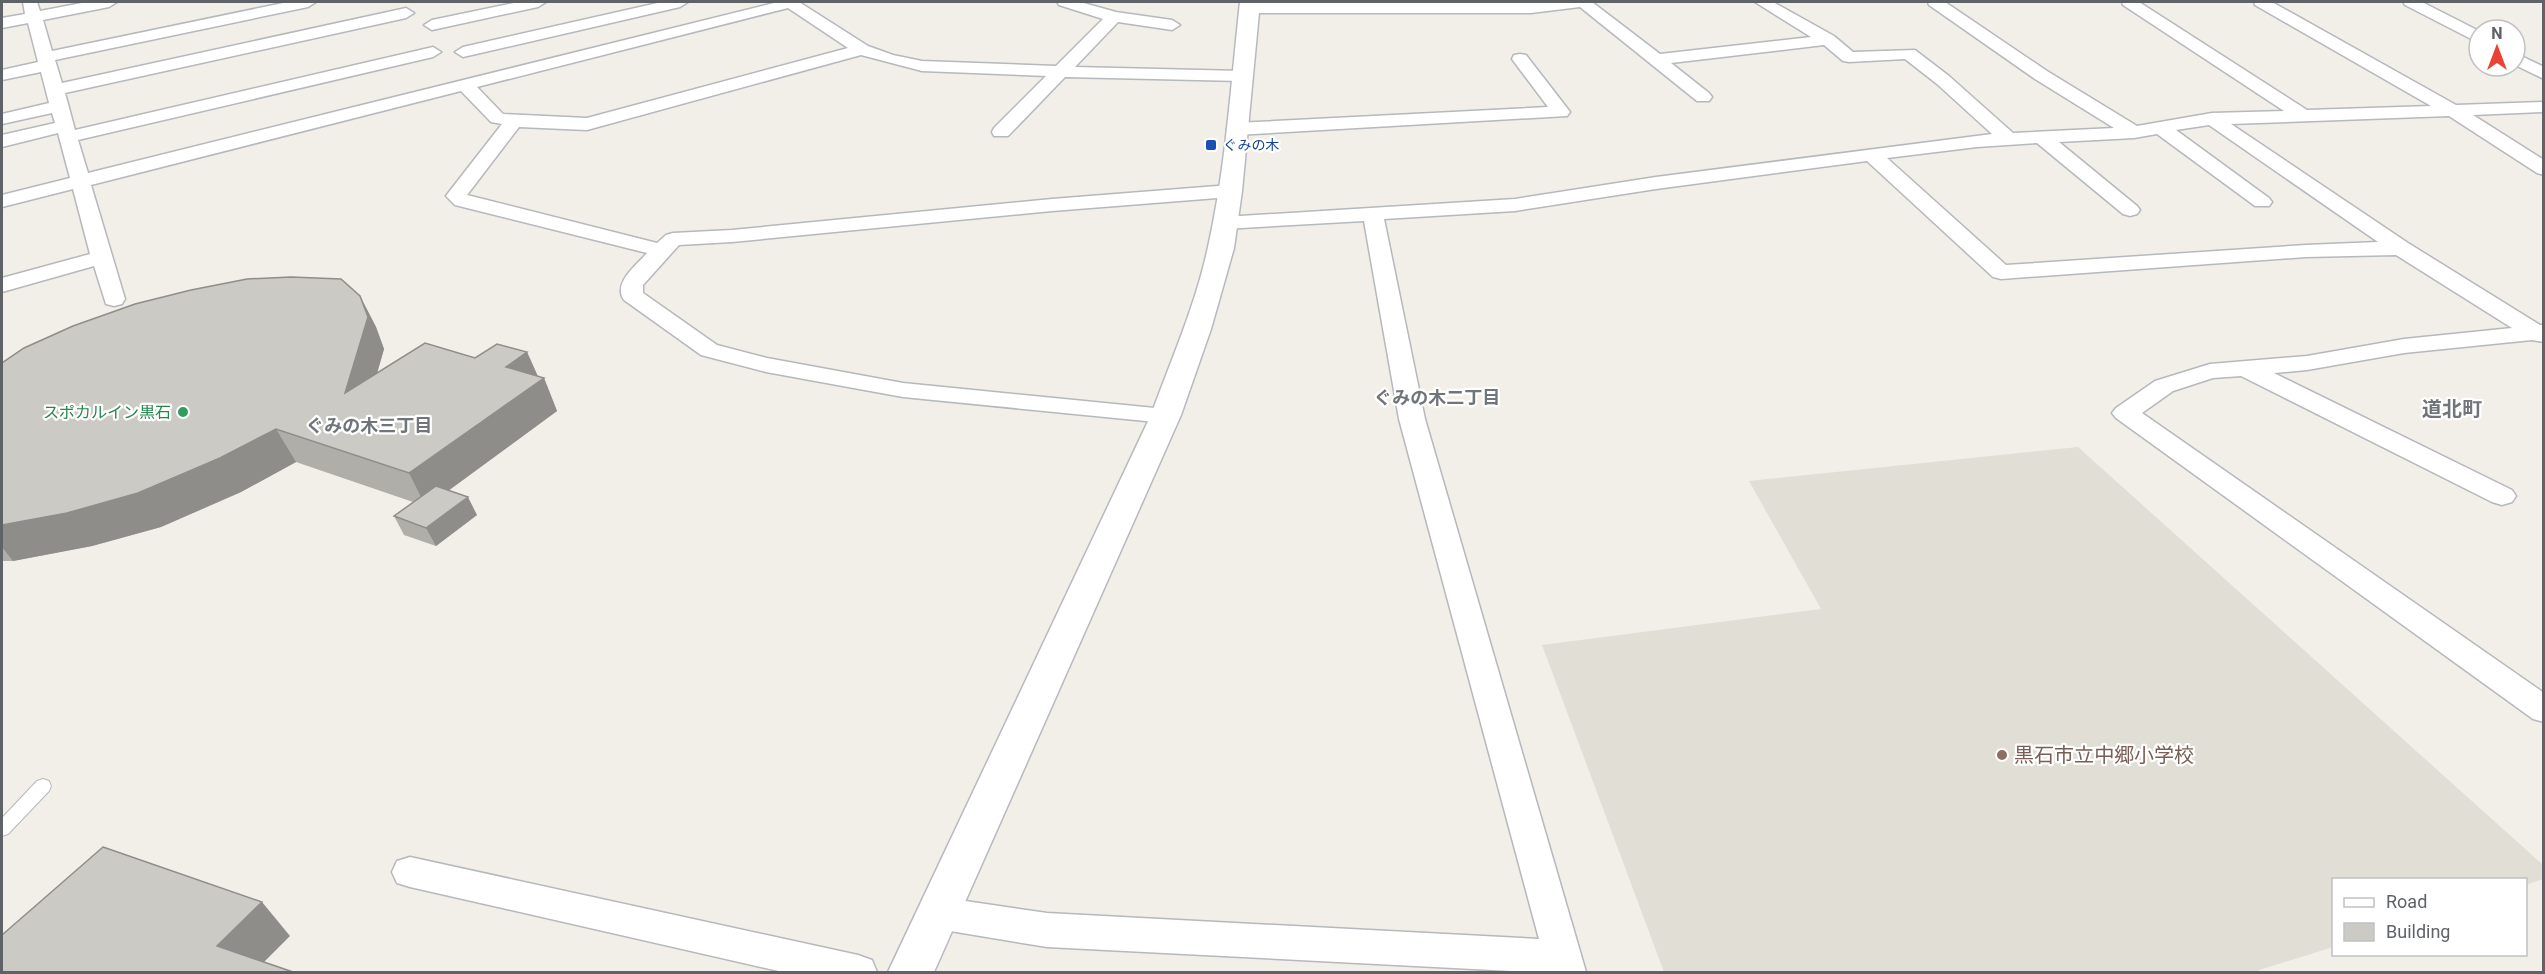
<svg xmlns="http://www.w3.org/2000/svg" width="2545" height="974" viewBox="0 0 2545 974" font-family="Roboto,'Noto Sans JP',sans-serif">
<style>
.education{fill:#e1ded6}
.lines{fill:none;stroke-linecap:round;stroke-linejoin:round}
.lane-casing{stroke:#b5b8bc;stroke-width:2}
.street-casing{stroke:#b5b8bc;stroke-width:3}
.secondary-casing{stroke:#b6babf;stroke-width:3}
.lane{fill:#fff;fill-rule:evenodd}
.street{fill:#fff;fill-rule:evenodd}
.secondary{fill:#fff;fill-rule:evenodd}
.wall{fill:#afaea9}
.shaded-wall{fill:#8f8d8a}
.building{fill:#cccac5;stroke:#8f8d8a;stroke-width:1.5}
.transit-dot{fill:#1a4fb4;stroke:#fff;stroke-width:2}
.leisure-dot{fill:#2e9e5b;stroke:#fff;stroke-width:2}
.education-dot{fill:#8d6e63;stroke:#fff;stroke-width:2}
.labels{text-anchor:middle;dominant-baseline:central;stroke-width:4.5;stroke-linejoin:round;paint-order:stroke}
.far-transit-label{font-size:14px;fill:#164399;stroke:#fff;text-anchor:start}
.leisure-label{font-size:16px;fill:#27864d;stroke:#fff;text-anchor:end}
.neighbourhood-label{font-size:18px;font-weight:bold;fill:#70757a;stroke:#fff}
.quarter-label{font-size:20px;font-weight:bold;fill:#70757a;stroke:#fff}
.near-education-label{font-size:20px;fill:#785e54;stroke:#fff;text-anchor:start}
</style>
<rect width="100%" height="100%" fill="#f1efe8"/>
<path class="education" d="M2078,447L2543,865V879L2526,885V880H2334L2333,947L2253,972H1664L1542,645L1821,609L1749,481Z"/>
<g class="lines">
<g class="lane-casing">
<path id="lane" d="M43,779L49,781L51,786L49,791L8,834L2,836V818L37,781Z"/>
</g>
<g class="street-casing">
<path id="street" d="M23,2H37L40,11L87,2H117L109,7L43,20L52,51L288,2H316L308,7L55,60L62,83L406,8L414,13L406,18L65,93L75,130L433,47L441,52L433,57L78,140L88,173L778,2H799L868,46L893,55L922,61L1056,66L1103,19L1059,5L1057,2H1080L1116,12L1172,20L1180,25L1172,30L1118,22L1075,67L1241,71L1247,72L1250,76L1247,80L1241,81L1065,77L1008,136H994L992,132L994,128L1046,76L922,71L861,55L587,130L519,127L467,195L657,243L666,235L673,233L732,230L1052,199L1230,185L1237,187L1240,191L1237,195L1230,197L1052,211L732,242L679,245L643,285V293L717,345L767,358L903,383L1175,410L1179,415L1175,420L1166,423L903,397L766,372L701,355L624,300C612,283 637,265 647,253L455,205L446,196L449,192L502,124L491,122L461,91L91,185L125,299L122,304L114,306L106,304L94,266L2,292V278L90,254L73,189L2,207V195L70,178L58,133L2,147V135L55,123L52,113L2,124V114L49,103L41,72L2,80V70L38,62L28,23L2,28V18L25,14ZM788,8L848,48L587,118L503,114L477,87Z
M519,2H546L538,7L432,30L424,25L432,20Z
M662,2H688L680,7L463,57L455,52L463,47Z
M1546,2H1592L1660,54L1811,37L1755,2H1773L1834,36L1853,52L1915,50L1949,76L2013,133L2114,128L2035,79L1929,5L1928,2H1945L2047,71L2137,126L2212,113L2284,111L2123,5L2122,2H2139L2307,110L2431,106L2255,5L2254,2H2272L2456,105L2544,102V112L2473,115L2544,160V175L2537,173L2449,116L2231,124L2408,243L2540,325H2544V342L2532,340L2404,353L2307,370L2274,373L2512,490L2516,496L2512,502L2502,505L2492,502L2241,376L2213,378L2173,391L2142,413L2544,693V722L2533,719L2116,418L2112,413L2116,408L2155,381L2210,364L2307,356L2404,339L2512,328L2396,255L2306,257L2001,279L1993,277L1867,161L1656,189L1515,211L1384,219L1425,419L1586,972H1531L1047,947L938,929L925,924L920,913L925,902L938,897L1047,913L1539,939L1399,419L1364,221L1224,229L1217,227L1214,223L1217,219L1224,217L1515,199L1656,177L1992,134L1937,84L1905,59L1849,62L1843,61L1824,45L1671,63L1709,93L1712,97L1709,101H1697L1580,7L1531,13H1249L1241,8L1249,3ZM2209,125L2378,242L2306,245L2006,265L1887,158L1977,147L2037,143L2123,214L2130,216L2137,214L2140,210L2137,206L2059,142L2134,138L2157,134L2255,206H2269L2272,202L2269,198L2176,130Z
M2403,2H2422L2479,31V43L2405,5Z
M2515,53L2544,67V79L2515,65Z
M1520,54L1526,55L1567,108L1570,112L1567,116L1236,135L1229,133L1227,129L1229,125L1236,123L1548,107L1512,59L1514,55Z
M410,857L858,955L872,960L877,972H783L410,887L397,883L392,872L397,861Z"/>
</g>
<g class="secondary-casing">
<path id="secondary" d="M1240,2H1260L1242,191L1234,248L1211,329L1181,415L934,972H888L1151,415C1171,360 1196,304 1208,247C1226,167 1231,83 1240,2Z"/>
</g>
<use href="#lane" class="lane"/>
<use href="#street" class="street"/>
<use href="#secondary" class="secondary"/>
</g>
<path class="wall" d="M360,296L376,327L384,349L377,373L475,358L527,352L538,377L544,378L557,411L448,491L477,515L436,546L404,535L394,516L413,502L296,462L241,492L161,527L92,546L13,561H2V363Z"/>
<path class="shaded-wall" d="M360,296L376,327L384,349L362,426L345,393Z
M527,352L540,381L544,378L557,411L426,507L409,473L506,367Z
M276,429L296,462L241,492L161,527L92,546L13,561L2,547V525Z
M468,497L477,515L436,546L426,528Z
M262,902L290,936L254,972L217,946Z"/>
<path class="building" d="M291,277L341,279L360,296L368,317L345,393L425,343L475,358L497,344L527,352L506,367L544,378L409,473L276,429L220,458L138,493L67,513L2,525V363L24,348L73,326L135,304L191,290L247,279Z
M436,486L468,497L426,528L394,516Z
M103,847L262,902L217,946L293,972H2V935Z"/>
<rect class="transit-dot" x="1205" y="139" width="12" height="12" rx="3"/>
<circle class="leisure-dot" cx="183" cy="412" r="6"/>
<circle class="education-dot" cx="2002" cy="755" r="6"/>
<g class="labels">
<g class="far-transit-label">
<text x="1223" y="145">ぐみの木</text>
</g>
<g class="leisure-label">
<text x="171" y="412">スポカルイン黒石</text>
</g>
<g class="neighbourhood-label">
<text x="1437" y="397">ぐみの木二丁目</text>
<text x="369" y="425">ぐみの木三丁目</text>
</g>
<g class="quarter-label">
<text x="2452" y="409">道北町</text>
</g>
<g class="near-education-label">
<text x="2014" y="755">黒石市立中郷小学校</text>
</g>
</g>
<rect width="2545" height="974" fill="none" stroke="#5f6368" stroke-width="6"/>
<rect x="2332" y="878" width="195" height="78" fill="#ffffff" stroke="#bfc1c3" stroke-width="1.5"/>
<rect x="2344" y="898" width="30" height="9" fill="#ffffff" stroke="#bfc1c3" stroke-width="1.5"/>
<text x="2386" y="908" font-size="18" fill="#5f6368">Road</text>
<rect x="2344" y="923" width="30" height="18" fill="#cccac5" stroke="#bfc1c3" stroke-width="1.5"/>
<text x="2386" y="938" font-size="18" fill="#5f6368">Building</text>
<g transform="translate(2497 48)"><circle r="28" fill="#ffffff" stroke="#bfc1c3" stroke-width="1.5"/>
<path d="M0-4.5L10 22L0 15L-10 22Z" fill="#ea4335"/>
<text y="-9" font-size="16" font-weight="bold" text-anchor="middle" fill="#5f6368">N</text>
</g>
</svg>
